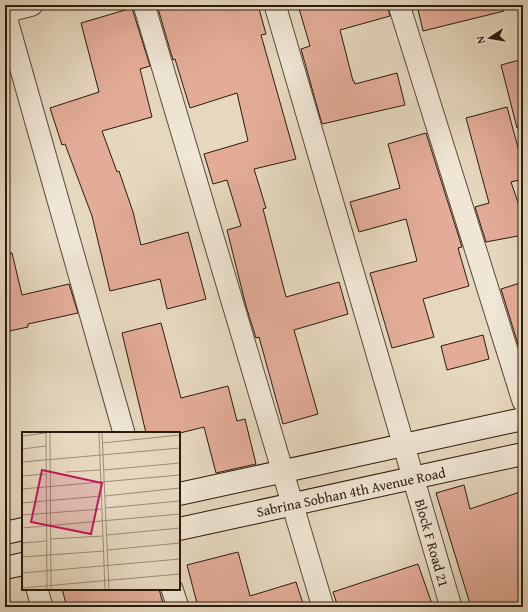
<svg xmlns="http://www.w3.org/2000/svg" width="528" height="612" viewBox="0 0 528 612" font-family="'Gentium Book Plus',serif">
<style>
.building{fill:#e3ac98;stroke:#2c1a0c}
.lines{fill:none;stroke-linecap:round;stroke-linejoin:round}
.street-casing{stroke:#5a4a39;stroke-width:23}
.secondary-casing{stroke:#2c1a0c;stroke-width:24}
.street{stroke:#efe6d5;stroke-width:21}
.secondary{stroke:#efe6d5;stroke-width:22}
.labels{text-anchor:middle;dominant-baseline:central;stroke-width:3;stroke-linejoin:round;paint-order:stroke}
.street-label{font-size:14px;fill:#2c1a0c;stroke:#efe6d5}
.inset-road{fill:none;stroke:#9c8c77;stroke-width:1}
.view{fill:#c2185b;fill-opacity:0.15;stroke:#c2185b;stroke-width:2}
.inset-edge{fill:none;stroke:#2c1a0c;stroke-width:2}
</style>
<rect width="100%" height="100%" fill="#e6d8bf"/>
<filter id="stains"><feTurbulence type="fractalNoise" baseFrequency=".005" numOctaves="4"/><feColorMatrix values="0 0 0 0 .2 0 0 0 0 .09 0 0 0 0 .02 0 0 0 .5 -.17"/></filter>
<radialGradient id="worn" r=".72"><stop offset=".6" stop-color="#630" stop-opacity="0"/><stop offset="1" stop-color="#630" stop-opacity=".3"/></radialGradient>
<path class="building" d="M157,5H258L266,34L261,35L296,159L254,169L266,208L263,209L286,297L339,282L348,314L294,330L318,414L283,424L259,337L256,338L246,306L227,230L241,226L227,180L213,184L204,154L248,141L237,93L190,108L175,59L173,60Z
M298,5H387L390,16L340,30L353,81H354L355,84L397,73L405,105L322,124L301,49L310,46Z
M417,5H503L504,11L423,31Z
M132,8L150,66L140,69L152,117L102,131L117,172L119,171L133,212L141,245L188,232L206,299L167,309L160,279L110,291L92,216L65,144L62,145L50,108L99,92L81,23Z
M523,59V127L517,128L501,65Z
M507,107L523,166V179L511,182L523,217V235L486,242L475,207L489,203L466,118Z
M426,133L462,247L458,248L469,286L423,299L434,337L392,348L370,273L417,261L406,219L359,232L350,202L400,188L388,144Z
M5,253H12L22,295L69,284L78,313L28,324V327L5,332Z
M523,282V354H521L501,289Z
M161,323L181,398L228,386L237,421L245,419L256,464L216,473L204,427L180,433H146L122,333Z
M483,335L489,359L447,370L441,346Z
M464,485L470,509L523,491V607H471L436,493Z
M238,552L250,596L296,582L304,607H198L187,565Z
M418,564L433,607H338L333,592Z
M62,589H159L164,607H67Z"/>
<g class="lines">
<g class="street-casing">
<path id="street" d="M144,5L323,607
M275,5L451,607
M399,5L523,401
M5,12L32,5
M5,13L124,433
M37,589L42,607
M172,589L178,607"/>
</g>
<g class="secondary-casing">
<path id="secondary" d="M179,494L523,419
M179,529L523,454
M5,533L23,529
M5,568L23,564"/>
</g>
<use href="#street" class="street"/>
<use href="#secondary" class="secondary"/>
</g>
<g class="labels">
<g class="street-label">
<text transform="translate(351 492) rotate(-12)">Sabrina Sobhan 4th Avenue Road</text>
<text transform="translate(432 543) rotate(74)">Block F Road 21</text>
</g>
</g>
<g transform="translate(22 432)">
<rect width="158" height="158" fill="#e6d8bf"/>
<path class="inset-road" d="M24,0L25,158M28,0L29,158M77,0L83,158M80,0L87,158M0,4L24,1M80,11L158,3M0,17L24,14M0,30L158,16M82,38L158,31M44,40L78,38M0,44L24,42M0,57L158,43M83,64L158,56M0,71L79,64M83,76L158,69M0,83L80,77M0,96L158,82M85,103L158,96M28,107L81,104M0,111L25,109M85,118L158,111M0,125L82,119M0,141L158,127M0,156L158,142"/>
<path class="view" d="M20,38L80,51L69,102L9,90Z"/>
<rect width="158" height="158" class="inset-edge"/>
</g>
<rect width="528" height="612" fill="none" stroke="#e6d8bf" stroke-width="20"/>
<rect x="6" y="6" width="516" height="600" fill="none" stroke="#2c1a0c" stroke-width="2"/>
<rect x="10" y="10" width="508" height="592" fill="none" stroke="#2c1a0c"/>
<g transform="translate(490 38) rotate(258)" stroke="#efe6d5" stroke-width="3" paint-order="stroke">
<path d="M0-3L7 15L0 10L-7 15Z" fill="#2c1a0c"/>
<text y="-6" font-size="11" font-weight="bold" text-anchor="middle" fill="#2c1a0c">N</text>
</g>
<rect width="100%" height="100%" filter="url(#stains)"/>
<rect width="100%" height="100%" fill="url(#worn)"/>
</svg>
